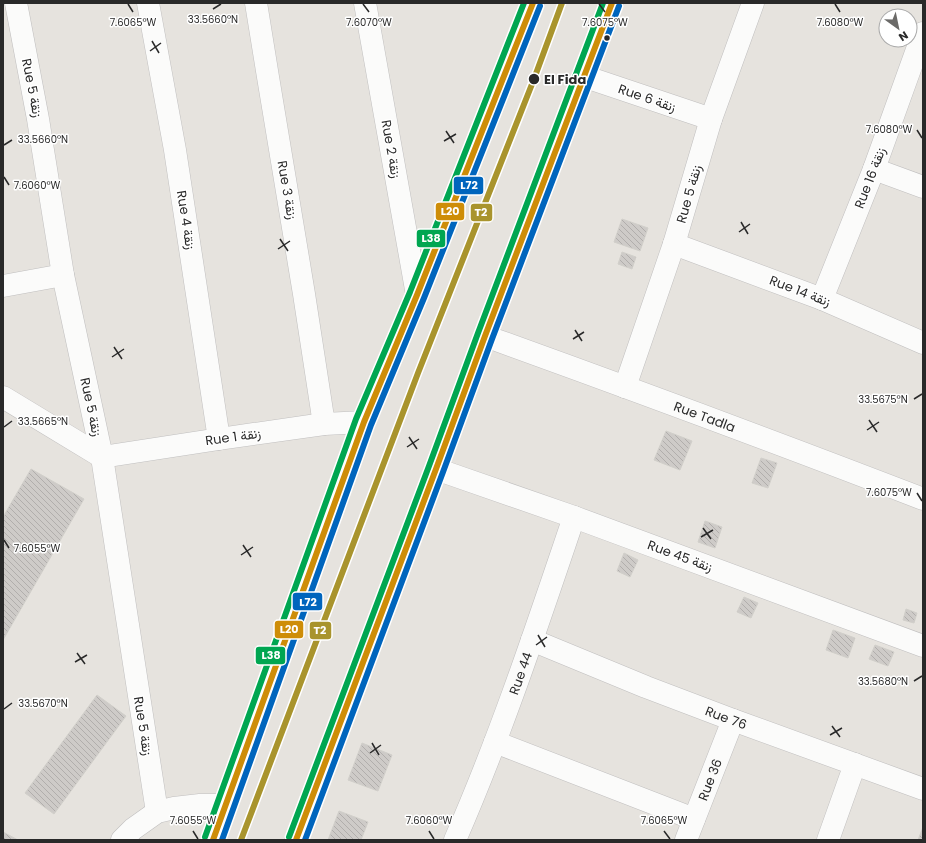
<svg xmlns="http://www.w3.org/2000/svg" width="926" height="843" viewBox="0 0 926 843" font-family="Poppins,Vazirmatn,sans-serif">
<style>
.building{fill:url(#building-back-hatch);stroke:#d1cfca}
.lines{fill:none;stroke-linecap:round;stroke-linejoin:round}
.minor-casing{stroke:#c0bfbf;stroke-width:23}
.major-casing{stroke:#bfbebc;stroke-width:23}
.minor{stroke:#fbfbfa;stroke-width:22}
.major{stroke:#e4e0d4;stroke-width:22}
.bus-1-casing{stroke:#fff;stroke-width:9}
.bus-2-casing{stroke:#fff;stroke-width:9}
.bus-3-casing{stroke:#fff;stroke-width:9}
.bus-1{stroke:#ce8d08;stroke-width:6}
.bus-2{stroke:#0065bd;stroke-width:6}
.bus-3{stroke:#00a651;stroke-width:6}
.tram-1-casing{stroke:#fff;stroke-width:9}
.tram-1{stroke:#a9942d;stroke-width:6}
.ticks{fill:none;stroke:#292929;stroke-width:1.5}
.bus-dot{fill:#292929;stroke:#fff;stroke-width:1.5}
.labels{text-anchor:middle;dominant-baseline:central;stroke-width:3;stroke-linejoin:round;paint-order:stroke}
.stop-label{font-size:13px;font-weight:bold;fill:#292929;stroke:#fff;text-anchor:start}
.street-label{font-size:13px;fill:#292929;stroke:#fff}
.ticks-label{font-size:10px;text-anchor:middle;fill:#292929;stroke:#fff;stroke-width:3;stroke-linejoin:round;paint-order:stroke}
.line-badge{stroke:#fff;stroke-width:1.5}
.badge-label{font-size:11px;text-anchor:middle;font-weight:bold;fill:#fff}
</style>
<defs>
<pattern id="building-back-hatch" width="6" height="6" patternUnits="userSpaceOnUse"><rect width="6" height="6" fill="#cecbc8"/><path d="M-1 5l2 2M0 0l6 6M5-1l2 2" fill="none" stroke="#b1aeac"/></pattern>
</defs>
<rect width="100%" height="100%" fill="#e6e3de"/>
<path class="building" d="M622,219L648,228L640,251L614,242Z
M622,252L636,257L632,269L618,264Z
M666,431L692,441L680,470L654,460Z
M761,458L777,463L768,488L752,483Z
M31,469L84,499L3,640V517Z
M705,521L722,527L715,548L698,542Z
M624,553L638,560L630,577L617,571Z
M744,597L758,603L751,618L737,612Z
M906,609L917,613L914,623L903,620Z
M833,630L855,638L848,658L826,650Z
M875,645L894,652L888,666L869,659Z
M97,695L126,716L54,814L25,793Z
M362,743L392,755L378,791L348,780Z
M339,811L368,822L361,840H328Z
M923,827V840H918Z
M3,832L18,840H3Z"/>
<g class="lines">
<g class="minor-casing">
<g id="minor">
<path d="M16,3L38,119L63,275L102,457L157,812"/>
<path d="M148,3L175,150L219,439"/>
<path d="M256,3L268,77L304,294L324,424"/>
<path d="M365,3L417,295"/>
<path d="M583,76L711,119"/>
<path d="M874,169L923,187"/>
<path d="M674,244L822,299L923,343"/>
<path d="M3,286L63,275"/>
<path d="M822,299L874,169L923,33"/>
<path id="s1" d="M485,336C632,389 778,443 923,499"/>
<path d="M625,387L674,244L711,119L753,3"/>
<path d="M3,397L102,457L219,439L324,424L364,422"/>
<path d="M436,469L574,517L923,646"/>
<path id="s2" d="M532,640L646,687L733,720L923,789"/>
<path d="M495,742L694,819"/>
<path d="M122,840L133,829L157,812L174,808L200,805H226"/>
<path id="s3" d="M455,840C501,735 537,626 574,517"/>
<path id="s4" d="M686,840L733,720"/>
<path d="M828,840L855,764"/>
</g>
</g>
<g class="major-casing">
<path id="major" d="M213,840L364,422L417,295L533,3
M296,840L436,469L485,336L612,3"/>
</g>
<use href="#minor" class="minor"/>
<use href="#major" class="major"/>
<g class="bus-1-casing">
<path id="bus-1" d="M213,840L364,422L417,295L533,3
M296,840L436,469L485,336L612,3"/>
</g>
<g class="bus-2-casing">
<path id="bus-2" d="M222,840L371,425L424,298L540,6
M305,840L443,472L492,339L619,6"/>
</g>
<g class="bus-3-casing">
<path id="bus-3" d="M205,837L356,419L410,292L524,3
M289,837L429,466L478,333L603,3"/>
</g>
<use href="#bus-1" class="bus-1"/>
<use href="#bus-2" class="bus-2"/>
<use href="#bus-3" class="bus-3"/>
<g class="tram-1-casing">
<path id="tram-1" d="M241,840L418,373L534,79L562,3"/>
</g>
<use href="#tram-1" class="tram-1"/>
</g>
<path class="ticks" d="M128,4L133,12M363,4L369,12M599,4L605,12M835,4L840,12M213,9L221,4M152,41L159,53M150,51L161,43M917,130L922,138M446,131L454,143M444,141L456,134M4,145L12,140M4,177L9,185M741,222L748,234M739,232L750,224M280,239L288,251M278,249L290,241M575,330L582,341M573,339L584,332M114,347L122,359M112,357L124,349M914,399L922,394M869,420L877,432M4,427L12,421M867,430L879,422M409,437L417,449M407,447L419,439M917,493L922,501M703,528L711,539M701,537L713,530M4,540L9,548M243,545L251,557M241,555L253,547M538,635L545,647M536,645L547,637M77,653L85,664M75,662L87,655M914,681L922,676M4,709L12,703M832,726L840,737M830,735L842,728M372,743L379,755M370,753L381,745M193,831L198,839M429,831L434,839M664,831L670,839"/>
<g class="bus-dot">
<circle cx="607" cy="38" r="3.5"/>
<circle cx="534" cy="79" r="6"/>
</g>
<g class="labels">
<g class="stop-label">
<text x="544" y="79">El Fida</text>
</g>
<g class="street-label">
<text transform="translate(32 88) rotate(79)">Rue 5 زنقة</text>
<text transform="translate(647 98) rotate(19)">Rue 6 زنقة</text>
<text transform="translate(391 149) rotate(80)">Rue 2 زنقة</text>
<text transform="translate(870 178) rotate(-69)">Rue 16 زنقة</text>
<text transform="translate(287 190) rotate(80)">Rue 3 زنقة</text>
<text transform="translate(689 194) rotate(-74)">Rue 5 زنقة</text>
<text transform="translate(186 220) rotate(81)">Rue 4 زنقة</text>
<text transform="translate(800 291) rotate(21)">Rue 14 زنقة</text>
<text transform="translate(91 407) rotate(78)">Rue 5 زنقة</text>
<text stroke="none"><textPath href="#s1" startOffset="234">Rue Tadla</textPath></text>
<text transform="translate(233 437) rotate(-8)">Rue 1 زنقة</text>
<text transform="translate(680 556) rotate(20)">Rue 45 زنقة</text>
<text stroke="none"><textPath href="#s3" startOffset="179">Rue 44</textPath></text>
<text stroke="none"><textPath href="#s2" startOffset="209">Rue 76</textPath></text>
<text transform="translate(143 726) rotate(81)">Rue 5 زنقة</text>
<text stroke="none"><textPath href="#s4" startOffset="65">Rue 36</textPath></text>
</g>
</g>
<g class="ticks-label">
<text x="213" y="23">33.5660°N</text>
<text x="133" y="26">7.6065°W</text>
<text x="369" y="26">7.6070°W</text>
<text x="605" y="26">7.6075°W</text>
<text x="840" y="26">7.6080°W</text>
<text x="889" y="133">7.6080°W</text>
<text x="43" y="143">33.5660°N</text>
<text x="37" y="189">7.6060°W</text>
<text x="883" y="403">33.5675°N</text>
<text x="43" y="425">33.5665°N</text>
<text x="889" y="496">7.6075°W</text>
<text x="37" y="552">7.6055°W</text>
<text x="883" y="685">33.5680°N</text>
<text x="43" y="707">33.5670°N</text>
<text x="193" y="824">7.6055°W</text>
<text x="429" y="824">7.6060°W</text>
<text x="664" y="824">7.6065°W</text>
</g>
<g class="line-badge">
<rect x="453" y="176" width="31" height="19" rx="4" fill="#0065bd"/>
<rect x="435" y="202" width="30" height="19" rx="4" fill="#ce8d08"/>
<rect x="470" y="203" width="23" height="19" rx="4" fill="#a9942d"/>
<rect x="416" y="229" width="30" height="19" rx="4" fill="#00a651"/>
<rect x="292" y="592" width="31" height="19" rx="4" fill="#0065bd"/>
<rect x="274" y="620" width="30" height="19" rx="4" fill="#ce8d08"/>
<rect x="309" y="621" width="23" height="19" rx="4" fill="#a9942d"/>
<rect x="255" y="646" width="31" height="19" rx="4" fill="#00a651"/>
</g>
<g class="badge-label">
<text x="469" y="189">L72</text>
<text x="450" y="215">L20</text>
<text x="481" y="216">T2</text>
<text x="431" y="242">L38</text>
<text x="308" y="606">L72</text>
<text x="289" y="633">L20</text>
<text x="320" y="634">T2</text>
<text x="271" y="659">L38</text>
</g>
<rect width="926" height="843" fill="none" stroke="#292929" stroke-width="8"/>
<g transform="translate(898 28) rotate(147)"><circle r="19" fill="#ffffff" stroke="#a9a9a9"/>
<path d="M0-3L7 15L0 10L-7 15Z" fill="#6b6a68"/>
<text y="-6" font-size="11" font-weight="bold" text-anchor="middle" fill="#292929">N</text>
</g>
</svg>
